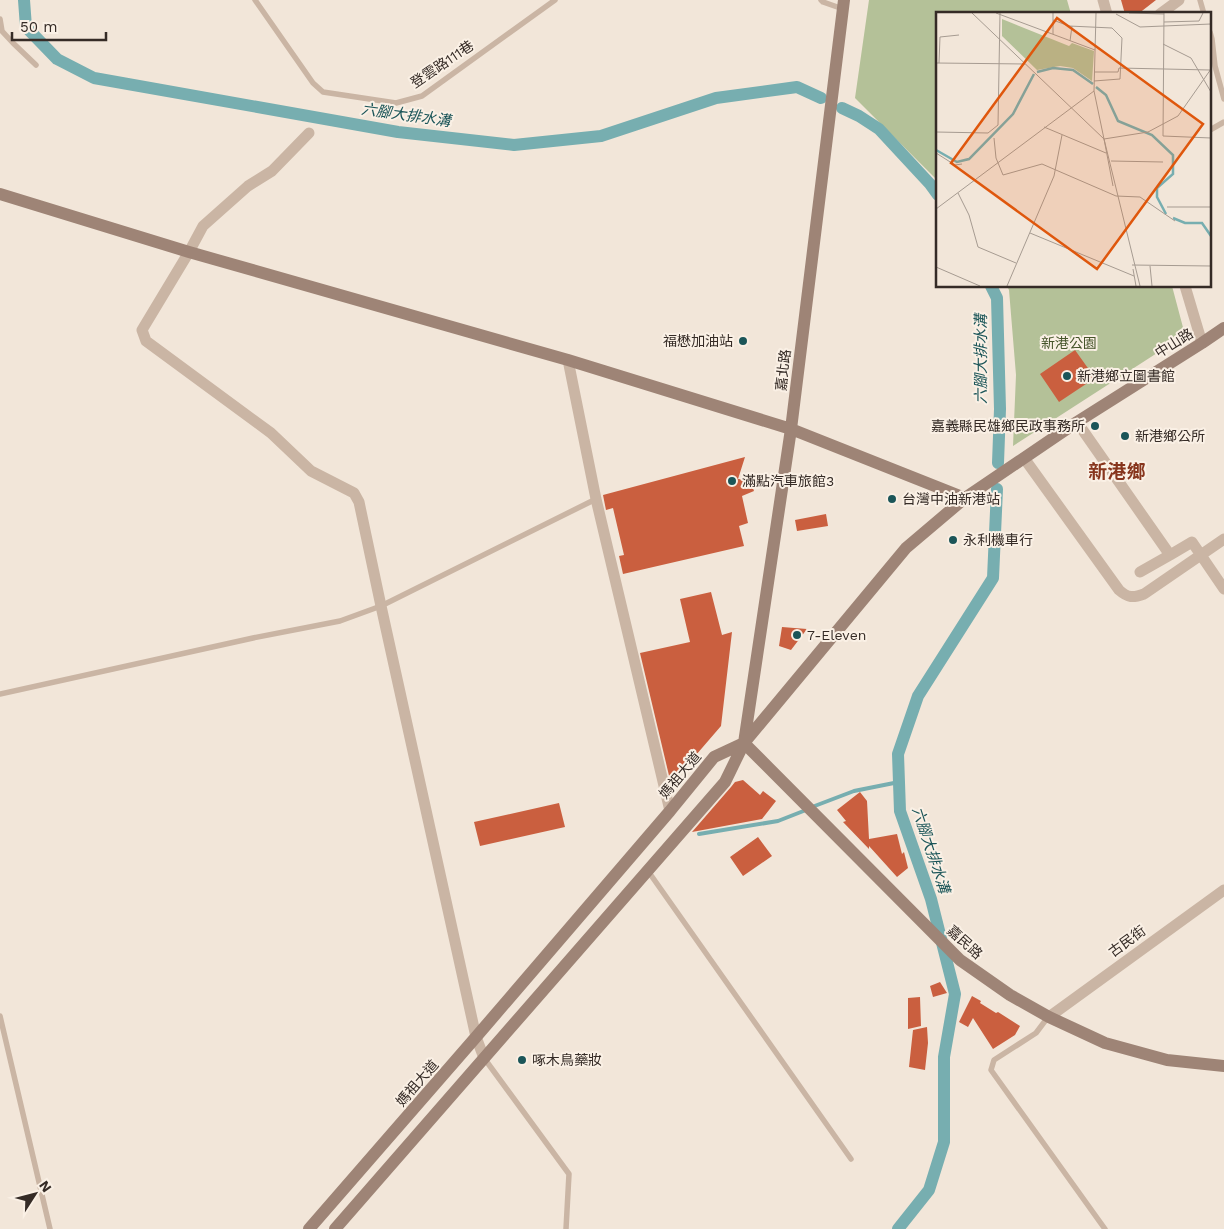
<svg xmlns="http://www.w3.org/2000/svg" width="1224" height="1229" viewBox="0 0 1224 1229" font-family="'Work Sans','Noto Sans TC',sans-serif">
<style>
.green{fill:#b4c198}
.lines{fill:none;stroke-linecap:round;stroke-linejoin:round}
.stream{stroke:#77aeb0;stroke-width:4}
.canal{stroke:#77aeb0;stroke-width:12}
.building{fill:#ca5f3f}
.lane{stroke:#cab5a4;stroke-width:5.5}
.street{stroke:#cab5a4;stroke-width:11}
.secondary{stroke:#9e8476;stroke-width:12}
.poi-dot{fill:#1b5558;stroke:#faf0e5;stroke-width:2}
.labels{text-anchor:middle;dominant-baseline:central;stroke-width:4;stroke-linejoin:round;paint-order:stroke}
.street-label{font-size:14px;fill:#352b26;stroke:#faf0e5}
.poi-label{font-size:14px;fill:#352b26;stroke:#faf0e5;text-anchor:start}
.park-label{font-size:14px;fill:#455429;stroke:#faf0e5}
.water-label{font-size:15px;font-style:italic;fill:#1b5558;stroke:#faf0e5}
.district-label{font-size:19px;font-weight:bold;fill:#87351d;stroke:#faf0e5}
.inset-river{fill:none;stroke:#77aeb0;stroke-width:2.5}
.inset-road{fill:none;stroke:#a69b91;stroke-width:1}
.view{fill:#df570d;fill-opacity:0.15;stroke:#df570d;stroke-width:2.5}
.inset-edge{fill:none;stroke:#352b26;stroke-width:2.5}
</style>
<rect width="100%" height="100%" fill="#f2e6d9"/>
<path class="green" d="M869,0H1067L1071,14H938V181L855,98Z
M1007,286H1172L1185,335L1013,446L1016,375L1009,290Z"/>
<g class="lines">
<path class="stream" d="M812,807L854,791L899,782
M699,834L778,821L806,810"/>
<path class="canal" d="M24,0L26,27L57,59L94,78L398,132L514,145L601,136L716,98L797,87L821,98
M842,108L859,116L879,129L930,184L938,195
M991,286L997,298L1000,409L998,463
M898,1229L929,1190L944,1142V1057L955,994L931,899L900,811L898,754L918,696L993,578L997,489"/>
</g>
<path class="building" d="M1121,0H1156L1138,14H1125Z
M1075,350L1095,378L1059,402L1040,374Z
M745,457L738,479L750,480L754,491L742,496L748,523L739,526L744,546L623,574L619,556L624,555L613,508L606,510L603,495Z
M826,514L828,526L797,531L795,520Z
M711,592L722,635L732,632L721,726L671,784L640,653L690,642L680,599Z
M782,627L807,629L791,650L779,646Z
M743,780L760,795L763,791L776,801L762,819L692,832L731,787L735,782Z
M860,792L867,801L869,839L897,834L902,854L904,852L908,868L897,877L869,846V849L843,822L846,821L837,810Z
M559,803L565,827L480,846L474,822Z
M758,837L772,856L743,876L730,857Z
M940,982L947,993L933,997L930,986Z
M972,996L981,1001L980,1003L996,1013L998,1012L1020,1026L1015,1035L993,1049L973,1018L968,1027L959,1022Z
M920,997L921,1026L908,1029V998Z
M927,1027L928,1043L925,1070L909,1067L913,1030Z"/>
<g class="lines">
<path class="lane" d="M255,0L313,83L323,92L396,103L422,96L555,0
M821,0L823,2L843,9
M1200,0L1204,14
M0,19L2,31L13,43L36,65
M1210,32L1212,39L1215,66L1224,99
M1210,130L1224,122
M0,694L253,638L340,621L381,606L596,499
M648,871L851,1159
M0,1016L50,1229
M1048,1017L1036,1033L994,1060L991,1070L1105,1229
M484,1058L569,1174L566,1229"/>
<path class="street" d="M1103,0L1107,14
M1160,14L1179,0
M309,133L272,171L248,186L203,226L189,252L142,330L146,341L271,433L311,471L354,493L359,502L381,606L476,1037L484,1058
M1185,286L1202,343
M568,360L596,499L670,811
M1077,422L1170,555L1192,542L1224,589
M1024,458L1119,590C1128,598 1133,598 1144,594L1224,539
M1140,572L1170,555
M1049,1017L1224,890"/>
<path class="secondary" d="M0,194L189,252L568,360L791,429L965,498
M744,743L791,429L844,0
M744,743L960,960L1010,995L1049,1017L1105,1043L1167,1060L1224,1066
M309,1229L476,1037L670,811L714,757L744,743
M335,1229L725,782L744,743L906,548L965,498L1077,422L1202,343L1224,328"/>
</g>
<g class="poi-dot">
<circle cx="743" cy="341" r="5"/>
<circle cx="1067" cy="376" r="5"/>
<circle cx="1095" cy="426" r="5"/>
<circle cx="1125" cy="436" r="5"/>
<circle cx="732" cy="481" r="5"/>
<circle cx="892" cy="499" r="5"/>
<circle cx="953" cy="540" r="5"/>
<circle cx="797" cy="635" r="5"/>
<circle cx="522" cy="1060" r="5"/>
</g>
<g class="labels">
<g class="street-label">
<text transform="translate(442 64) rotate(-34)">登雲路111巷</text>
<text transform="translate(1174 343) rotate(-32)">中山路</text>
<text transform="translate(783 370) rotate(-83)">嘉北路</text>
<text transform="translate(680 775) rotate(-50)">媽祖大道</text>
<text transform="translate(1127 941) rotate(-36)">古民街</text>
<text transform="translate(965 942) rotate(42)">嘉民路</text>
<text transform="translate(417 1083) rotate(-49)">媽祖大道</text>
</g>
<g class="poi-label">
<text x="733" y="341" text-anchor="end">福懋加油站</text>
<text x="1077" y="376">新港鄉立圖書館</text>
<text x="1085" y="426" text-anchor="end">嘉義縣民雄鄉民政事務所</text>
<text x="1135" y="436">新港鄉公所</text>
<text x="742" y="481">滿點汽車旅館3</text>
<text x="902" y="499">台灣中油新港站</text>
<text x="963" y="540">永利機車行</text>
<text x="807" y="635">7-Eleven</text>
<text x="532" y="1060">啄木鳥藥妝</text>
</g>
<g class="park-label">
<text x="1069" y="343">新港公園</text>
</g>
<g class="water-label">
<text transform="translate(406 115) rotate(8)">六腳大排水溝</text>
<text transform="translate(981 359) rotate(-90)">六腳大排水溝</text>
<text transform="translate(931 850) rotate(72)">六腳大排水溝</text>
</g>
<g class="district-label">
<text x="1117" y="471">新港鄉</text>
</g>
</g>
<g transform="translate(936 12)">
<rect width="275" height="275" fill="#f2e6d9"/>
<path d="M66,7L133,34L136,31L158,39L156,69L137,56L124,54L101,58L66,24Z" fill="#b4c198"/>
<path class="inset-river" d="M101,60L117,56L137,58L157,72M160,75L170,83L182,109L216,123L237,143V162L221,176V185L230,202M0,138L21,150L33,147L77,102L98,62M237,206L249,211H266L275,224"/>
<path class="inset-road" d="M36,1L168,127L204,274M60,1L159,38M193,1L228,2M228,1L227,124L275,126M180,2L204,15L275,12M117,8L133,14L176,16L186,26L184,67L158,69M228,10L263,9L267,1M117,22V1M134,29L136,14M227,32L255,46L275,80M0,51L89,52M3,51L4,25L23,23M158,60H182L183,56L274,58M158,79L168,127L212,120L242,104L275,57M108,115L170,141M0,120L52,121L62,113L64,1M58,126L60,146L67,163L106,152L180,184L204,185L239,209M168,127L177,174M0,141L19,153L26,152M175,149L227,150M22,181L33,203L42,235L80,251M231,195H275M0,197L158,79L160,1M94,221L198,264M196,253L275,254M214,254L216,274M0,255L44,274M197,257L200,274M71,274L118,164L126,123"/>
<path class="view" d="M121,6L267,112L161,257L15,151Z"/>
<rect width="275" height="275" class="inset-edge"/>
</g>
<g transform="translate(35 1194) rotate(54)" stroke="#faf0e5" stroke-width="4" paint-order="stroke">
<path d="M0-4L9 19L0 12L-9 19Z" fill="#352b26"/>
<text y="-8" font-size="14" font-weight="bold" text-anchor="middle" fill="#352b26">N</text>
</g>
<path d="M12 32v8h94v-8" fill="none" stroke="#352b26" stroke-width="2.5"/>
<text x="20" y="32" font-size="15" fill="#352b26" stroke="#faf0e5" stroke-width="4" paint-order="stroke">50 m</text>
</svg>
